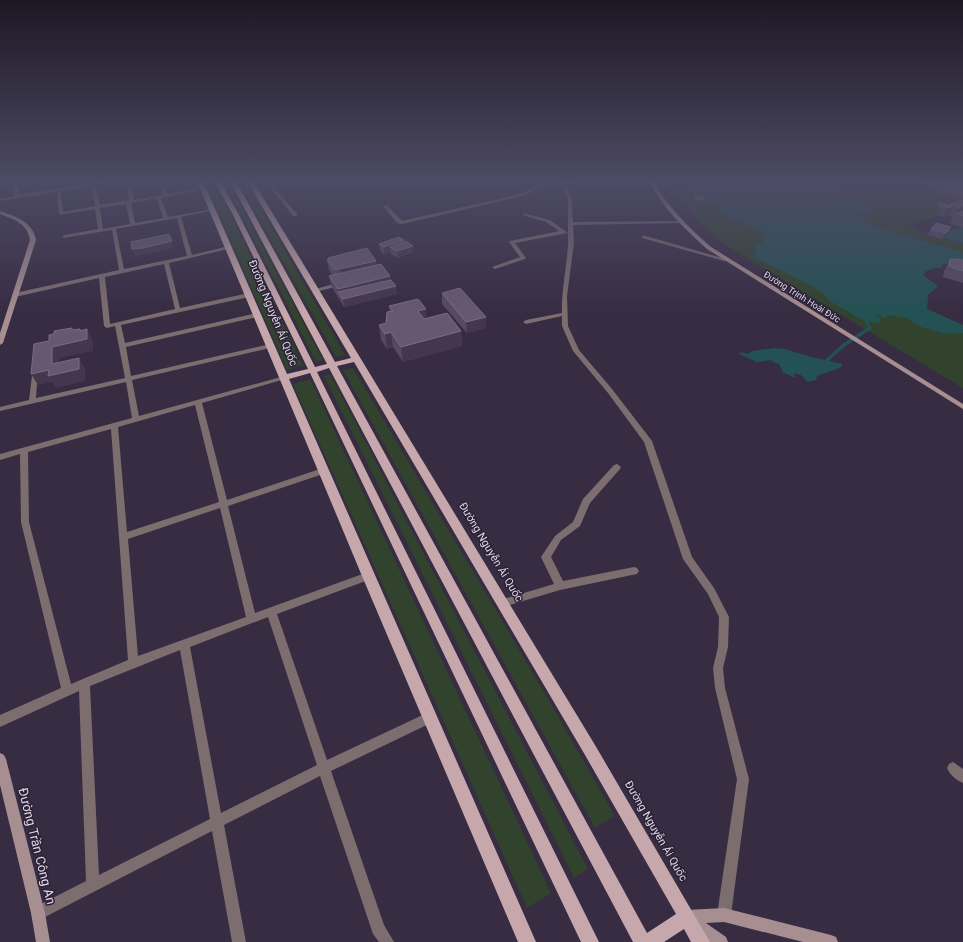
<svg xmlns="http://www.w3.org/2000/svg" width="963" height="942" viewBox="0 0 963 942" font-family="Roboto,sans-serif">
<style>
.green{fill:#31432d}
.water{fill:#245154}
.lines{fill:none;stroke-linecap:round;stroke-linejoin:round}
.stream{stroke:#245154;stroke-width:3.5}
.street{fill:#7c6d6f;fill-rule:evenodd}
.secondary{fill:#a68e91;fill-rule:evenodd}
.primary{fill:#c6a8ac;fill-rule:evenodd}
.wall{fill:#584863}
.shaded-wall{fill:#453650}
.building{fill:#675871;stroke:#7a6c84}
.labels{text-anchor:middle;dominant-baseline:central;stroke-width:3;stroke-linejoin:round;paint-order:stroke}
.far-street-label{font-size:9px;fill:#dfd9e7;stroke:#2d2238}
.street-label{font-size:11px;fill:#dfd9e7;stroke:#2d2238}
.near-street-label{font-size:13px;fill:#dfd9e7;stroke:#2d2238}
</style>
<rect width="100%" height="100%" fill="#372c42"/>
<path class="green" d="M205,181H212L226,206L303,365L287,370Z
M222,181H228L323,360L316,362L246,224Z
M238,181H245L345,355L336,357Z
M666,181H909L961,202L963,208L909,225L926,235L963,243V261L957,263L943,264L942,267C935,269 926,268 923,275L938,286L928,295L927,309L963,325V388L725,245L706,230L669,188Z
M353,368L543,690L615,816L595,828L343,370Z
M330,374L588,869L574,878L324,376Z
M310,379L551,893L527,908L293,384Z"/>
<path class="water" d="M705,181H848L843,183L842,187H835V191L851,200L864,204L876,213L859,214L860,218L891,233L914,238L963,253V261L957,263L943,264L942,267C935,269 926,268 923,275L938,286L928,295L927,309L963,325V333L946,334L921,327L907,318L888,315L885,318L876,315L881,320L879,323L862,320L828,300L823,293L799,279L754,257L752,255L756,254L754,245C767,243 763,241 764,232L754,229L726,214L729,212L720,209L713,202L704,199L699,195L700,193L690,188L693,182Z
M961,228H963V243L944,238L948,231Z
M774,348L785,349L811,357L843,364L840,368L817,376L816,380L808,382L801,375L794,373L795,378L783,372L779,364L772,362V360L757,362L739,354L741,352L748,354L752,351Z"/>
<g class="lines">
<path class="stream" d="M826,361L844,345L870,328L866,321"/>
<path class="street" d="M13,181H17L19,195L59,188L105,181H114L96,185L100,205L129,200L126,181H130L134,200L163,195L159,181H163L167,194L203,188L205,189L161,198L168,217L213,209L215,210L181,217L192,255L229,246L232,248L169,263L180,308L249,293L252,295L249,297L121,325L125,343L257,313L260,315L257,317L126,347L131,376L270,344L273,346L270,348L132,380L139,416L281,377L283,376L286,378L285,379L202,403L227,500L323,468L327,471L326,473L228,506L255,613L368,572L371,573L373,576L371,579L277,614L327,760L429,712L433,714L435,718L433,722L331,771L384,925L394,942H379L373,934L320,776L224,825L246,942H232L212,831L43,918L38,920L33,918L31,913L33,908L86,881L79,691L0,727V715L61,688L21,522L20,454L0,460V454L132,418L126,382L0,411V407L29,400L33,368L35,367L38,369L36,398L125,378L115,326L107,328L104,326L99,278L15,297L12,295L15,293L119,270L112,230L63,238V236L65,235L98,229L95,209L64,214H59L57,192L0,201V199L15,196ZM92,186L95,206L63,212L61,191ZM157,198L163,218L135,223L131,203ZM126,204L130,224L103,229L100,208ZM177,218L187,256L124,269L116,229ZM164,264L175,309L110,324L105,277ZM195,405L219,502L127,532L118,427ZM111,429L128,660L71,684L29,522L28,452ZM220,508L246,617L138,656L128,539ZM268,617L317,765L221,813L190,647ZM180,650L210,819L99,875L90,686Z
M265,181H269L297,214V216H293Z
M560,181H593L591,182L566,184L572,199L573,222L681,221L683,222L681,223L573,225L574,243L567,296L568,326L579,350L612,389L652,441L692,557L714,588L729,617L728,647L723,668L725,688L749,779L731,915L729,920L724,922L719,920L717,915L737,779L715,688L713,668L718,647L719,617L708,594L683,559L644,442L608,393L573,351L562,326V316L526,324L523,322L526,320L562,313C561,286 569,260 568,233L515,243L526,258L525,259L495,269L492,267L520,257L509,242L510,241L559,231L546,222L523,215V213L550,220L568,233V199Z
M544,182L548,183L523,196L402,224L397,223L383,206L387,205L402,221L520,194Z
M642,236H646L729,260L724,261L642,238Z
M341,282L343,283V285L315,292L312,290Z
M617,464L621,467L620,469L590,503L580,526L561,540L551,557L563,581L634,567L637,568L639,571L637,574L560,590L503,607L500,606L498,603L500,600L554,584L541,557L555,536L573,522L583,499L614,465Z
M953,762L963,769V783C956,780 950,775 947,768L949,764Z"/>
<path class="secondary" d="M649,181H653C668,207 688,227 711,247L963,404V409L707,249C685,229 662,208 649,181Z
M0,211C15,216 33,222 36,240L3,343L0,345V333L30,240C28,224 14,219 0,214Z
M0,753L4,755L6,759L45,913L50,942H36L31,913L0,785Z
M724,908L831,935L836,937L838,942H803L724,922L706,923L726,937L728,942H709L689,928L687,924L682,922L680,917L682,912L687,910Z"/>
<path class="primary" d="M197,181H203L287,374L308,369L232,213L214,181H220L238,213L315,367L327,364L230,181H236L335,362L351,358L247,181H253L595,745L710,942H691L684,929L664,942H633L329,368L317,372L599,942H581L310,373L289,379L536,942H518L362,576ZM354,362L585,755L676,914L647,933L337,366Z"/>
</g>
<path class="wall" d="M909,181H963V228L950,223L954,216L953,217L949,215L942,217L939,216L942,210H939L937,206L938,203L946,205L960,201L937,192L938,190L915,181L912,182Z
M694,197L706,202L700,204L694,200Z
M936,223L947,234L942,239L927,235L931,229Z
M404,242L413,246V252L398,258L391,254V252L384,254L380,251L379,244Z
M328,258L376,261L377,265L391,280L397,294L344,307L331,286L329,276L332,275L329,270L327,260L329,259Z
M950,260H963V283L943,277L944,271Z
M442,293L486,317L485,328L467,333L442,304Z
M389,306L461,331L462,346L403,362L393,347L387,349L381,340L379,325L386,323L390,312Z"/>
<path class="shaded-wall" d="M944,181H963H957L956,183L946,186H941Z
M706,199V202L700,204L701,200Z
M955,205L949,215L942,217L948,208Z
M963,206V214L956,213L954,216L953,217L959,207Z
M951,227L947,234L942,239L946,233Z
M169,234L174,248L146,254L135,256L132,249Z
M404,240L405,247H390L391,252L384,254V247Z
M413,246V252L398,258L397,251Z
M376,261L378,271L341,280L339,269Z
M390,276L392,287L338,292V289Z
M396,286L397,294L344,307L343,299Z
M426,309L427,324L418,311Z
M486,317L485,328L467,333L466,322Z
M72,328L78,339L80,331V329L86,340L87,329L93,341V351L59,358V374L79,358L85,369V381L56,388L52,382L38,385L31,374L52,364V347L72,330Z
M461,331L462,346L403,362L401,347Z
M391,332L393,347L387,349L385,334Z"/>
<path class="building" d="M957,181H963V185L957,183L960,182Z
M953,183L963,186V195L941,186Z
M700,196L706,199L701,200L694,197Z
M963,200V206L959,207L955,205L948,208L944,206Z
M938,203L945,204L946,205L944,206L943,207H941Z
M963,211V216L956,213Z
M936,223L951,227L946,233L931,229Z
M169,234L172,241L143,248L132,249L131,242Z
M399,237L404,240L384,247L379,244Z
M406,241L413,246L397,251L390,247Z
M367,248L376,261L339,269H334L327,260L329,259L328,258Z
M953,259L963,260V271L949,266L950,260Z
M381,264L390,276L338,289L329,276Z
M391,280L396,286L343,299L338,292Z
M460,288L486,317L466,322L442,293Z
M418,299L426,309L418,311L424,319L447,313L461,331L401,347L391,332L385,334L379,325L386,323L387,312L393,311L389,306Z
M72,328V330L80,329V331L87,329V339L52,347V364L79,358V369L48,376L49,370L31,374L34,344L49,341V335L54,334V331Z"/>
<linearGradient id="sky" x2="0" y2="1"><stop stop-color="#1e1824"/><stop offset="0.58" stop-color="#4d4b65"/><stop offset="1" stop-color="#4d4b65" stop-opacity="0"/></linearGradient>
<rect width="963" height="313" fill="url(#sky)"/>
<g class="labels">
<g class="far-street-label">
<text transform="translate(802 297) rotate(32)">Đường Trịnh Hoài Đức</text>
</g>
<g class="street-label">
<text transform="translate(273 313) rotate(68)">Đường Nguyễn Ái Quốc</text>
<text transform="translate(491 552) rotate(59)">Đường Nguyễn Ái Quốc</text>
<text transform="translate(656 831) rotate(60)">Đường Nguyễn Ái Quốc</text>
</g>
<g class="near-street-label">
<text transform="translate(37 846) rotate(76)">Đường Trần Công An</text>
</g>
</g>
</svg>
